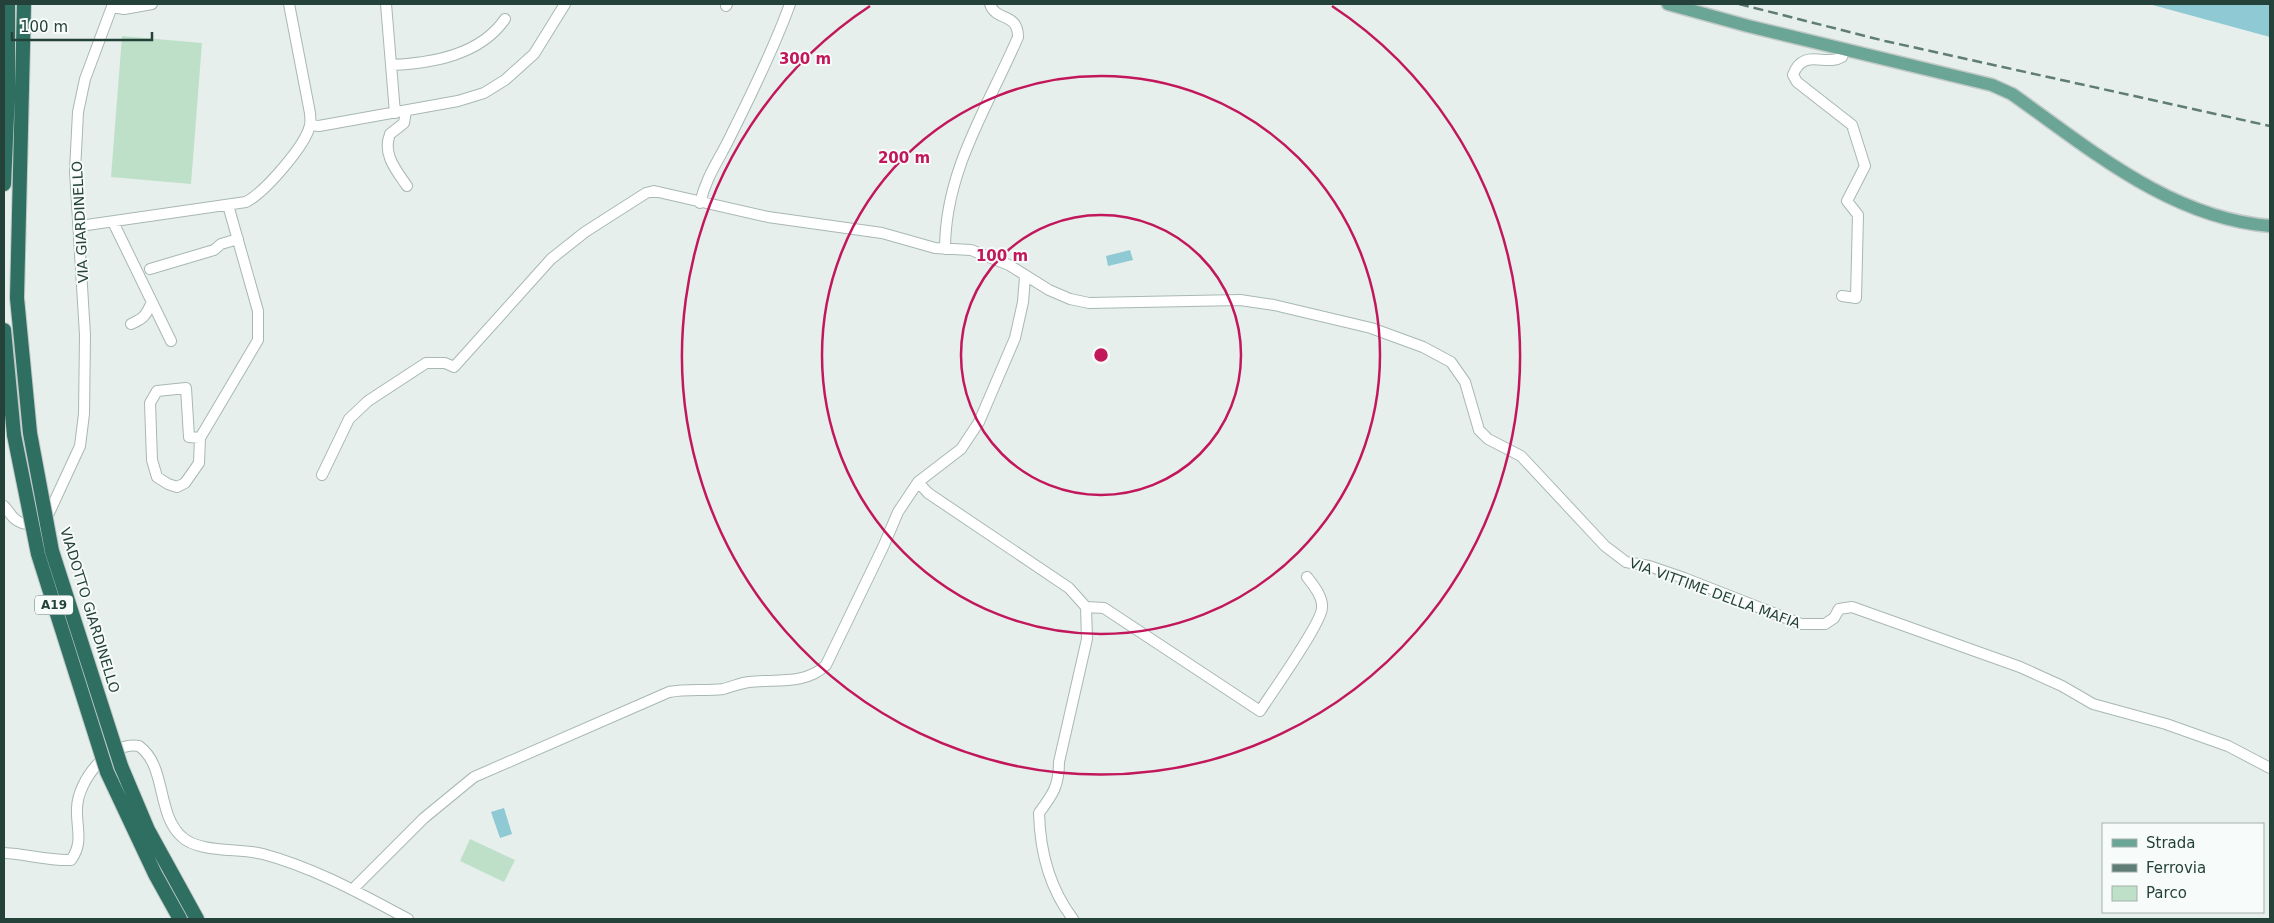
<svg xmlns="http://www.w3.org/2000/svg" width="2274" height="923" viewBox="0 0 2274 923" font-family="'DejaVu Sans',sans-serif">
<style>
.green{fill:#bfe0c8}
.water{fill:#8ec9d4}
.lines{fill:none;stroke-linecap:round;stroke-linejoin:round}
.minor-casing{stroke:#a8b8b2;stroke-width:12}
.major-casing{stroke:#c2cac8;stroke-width:15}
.highway-casing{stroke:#c2cac8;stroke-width:16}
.minor{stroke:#fff;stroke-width:10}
.major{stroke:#6aa596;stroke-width:12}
.highway{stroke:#2f6f62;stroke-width:14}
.rail{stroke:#5f7d75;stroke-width:2.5;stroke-dasharray:10 5;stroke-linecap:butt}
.highway-bridge-casing{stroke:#c2cac8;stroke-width:16;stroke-linecap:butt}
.highway-bridge{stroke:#2f6f62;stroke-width:14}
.ring{fill:none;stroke:#c2185b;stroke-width:2.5}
.labels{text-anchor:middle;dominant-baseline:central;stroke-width:4;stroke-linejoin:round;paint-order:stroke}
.shield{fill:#f7fbf9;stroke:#637a73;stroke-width:1}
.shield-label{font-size:12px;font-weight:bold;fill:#24423a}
.street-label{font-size:14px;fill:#24423a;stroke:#f7fbf9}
.centre{fill:#c2185b;stroke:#f7fbf9;stroke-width:2.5}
.ring-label{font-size:15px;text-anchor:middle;font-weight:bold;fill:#c2185b;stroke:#f7fbf9;stroke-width:4;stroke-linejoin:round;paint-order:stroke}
</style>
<rect width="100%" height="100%" fill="#e6efeb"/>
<path class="green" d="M122,36L202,43L191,184L111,177Z
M470,839L515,860L504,882L460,861Z"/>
<path class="water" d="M2149,4H2270V37Z
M1130,250L1133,260L1108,266L1106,256Z
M504,808L512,834L500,838L491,812Z"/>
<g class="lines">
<g class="minor-casing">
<path id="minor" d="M386,4L395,113
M726,6L727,4
M112,7L124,9L152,4
M392,65C433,63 480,55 505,19
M406,111L404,123L390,134C382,154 396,170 407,186
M310,125L319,126L458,101L484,93L505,80L534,54L565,4
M700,203C707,174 720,159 732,133C753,91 774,48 790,4
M113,222L171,341
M80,226L246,202C265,192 306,145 310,125C311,121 310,116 310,113L289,4
M945,249C945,170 988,107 1018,37C1018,12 996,22 990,4
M150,269L214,250L221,244L238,239
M1842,296L1856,298L1858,215L1847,201L1865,166L1852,125L1797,82L1793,75C1803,47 1826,67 1842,57L1844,49
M131,324C142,319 145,317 150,306L153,305
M200,438L189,437L186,388L157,391L150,403L152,460L157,477L168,484L177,487L185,483L199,463L200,438L258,340V311L228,205
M322,475L349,419L368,401L426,363H445L454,367L551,259L585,232L646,193L654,191L768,217L882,233L935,248L971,250L1009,265L1049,290L1070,299L1089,303L1240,300L1274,305L1371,328L1423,347L1451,362L1465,382L1479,430L1488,439L1521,456L1605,546L1626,562L1649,566L1684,578L1801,624H1825L1834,618L1839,609L1852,607L2020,667L2062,686L2093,704L2166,724L2228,746L2270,768
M918,482L928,493L1069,588L1086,607L1104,608L1260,711C1271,694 1321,624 1322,608C1323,597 1314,586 1307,577
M4,506C8,510 11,516 15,519C27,529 40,522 49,513L80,446L84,414L85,335L75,171L78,112L85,79L113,4
M4,853C27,854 48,861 71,860C84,842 76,828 77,808C78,780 109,741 139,746C167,766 156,814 182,837C199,853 240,848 263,854C315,868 361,894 408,919
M353,889L424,818L474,777L669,692C687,689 705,691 723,689C732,687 740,683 749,682C775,679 806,685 826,665L884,545L898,512L918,482L961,449L979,422L1015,338L1023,302L1025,277
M1073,919C1050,889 1040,851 1039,813C1053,794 1059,786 1059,762L1087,639L1086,607"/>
</g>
<g class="major-casing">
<path id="major" d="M1668,4L1748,26L1992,85L2012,94C2090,149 2170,218 2270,226"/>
</g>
<g class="highway-casing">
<path id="highway" d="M24,4L17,298L30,433
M4,184L8,93V4
M4,330L14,435
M121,766L148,830L197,919
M107,772L155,874L180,919"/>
</g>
<use href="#minor" class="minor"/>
<use href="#major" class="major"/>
<use href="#highway" class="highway"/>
<path class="rail" d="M1739,4L1885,41L2270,126"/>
<g class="highway-bridge-casing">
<path id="highway-bridge" d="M30,433L52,551L121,766
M14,435L38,554L107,772"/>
</g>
<use href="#highway-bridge" class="highway-bridge"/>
</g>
<g class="ring">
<circle cx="1101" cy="355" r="140"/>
<circle cx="1101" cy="355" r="279"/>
<path d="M1332 6A419 419 0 1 1 870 6"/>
</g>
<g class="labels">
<rect class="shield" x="35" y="595.5" width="38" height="19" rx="4"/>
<g class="shield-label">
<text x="54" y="605">A19</text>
</g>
<g class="street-label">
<text transform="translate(80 222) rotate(-93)">VIA GIARDINELLO</text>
<text transform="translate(1715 593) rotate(20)">VIA VITTIME DELLA MAFIA</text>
<text transform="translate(90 610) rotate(73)">VIADOTTO GIARDINELLO</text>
</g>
</g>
<circle cx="1101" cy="355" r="8" class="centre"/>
<g class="ring-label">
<text x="805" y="64">300 m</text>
<text x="904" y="163">200 m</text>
<text x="1002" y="261">100 m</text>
</g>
<rect width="2274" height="923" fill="none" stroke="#24423a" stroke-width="10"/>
<rect x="2102" y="823" width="162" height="90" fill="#f7fbf9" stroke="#a3b1ad"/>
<rect x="2112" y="839" width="25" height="8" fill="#6aa596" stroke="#a3b1ad"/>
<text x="2146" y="848" font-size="15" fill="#24423a">Strada</text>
<rect x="2112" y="864" width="25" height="8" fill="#5f7d75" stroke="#a3b1ad"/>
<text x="2146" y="873" font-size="15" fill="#24423a">Ferrovia</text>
<rect x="2112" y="886" width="25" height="15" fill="#bfe0c8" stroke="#a3b1ad"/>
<text x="2146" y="898" font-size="15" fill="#24423a">Parco</text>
<path d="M12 32v8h140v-8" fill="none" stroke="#24423a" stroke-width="2.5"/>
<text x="20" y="32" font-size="15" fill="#24423a" stroke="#f7fbf9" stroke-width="4" paint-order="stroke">100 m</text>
</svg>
